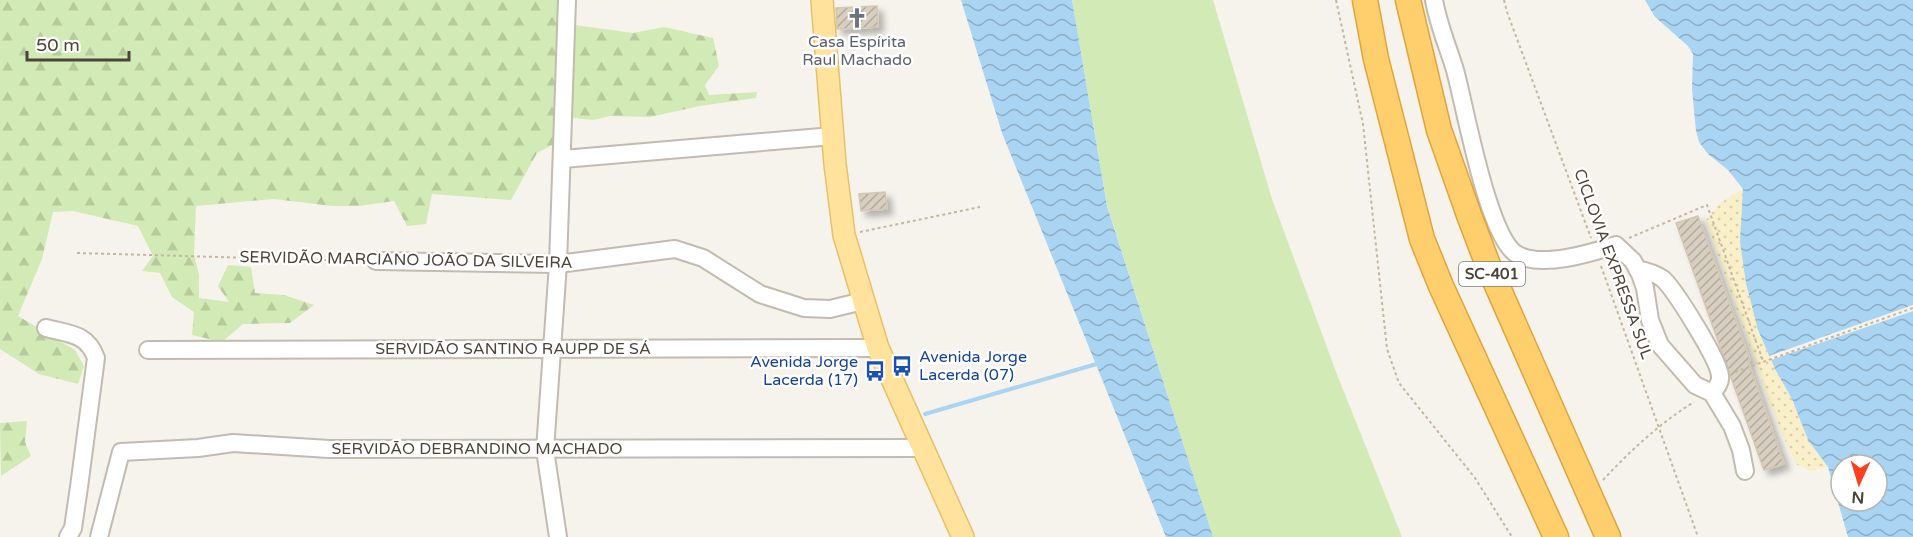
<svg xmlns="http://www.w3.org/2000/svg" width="1913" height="537" viewBox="0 0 1913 537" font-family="'Varela Round',sans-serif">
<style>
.green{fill:#d2eab5}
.forest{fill:url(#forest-firs)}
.sand{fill:url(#sand-dots)}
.water{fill:url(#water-waves);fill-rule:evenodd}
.pier{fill:#f6f3ec}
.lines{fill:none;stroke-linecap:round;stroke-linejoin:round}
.stream{stroke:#a9d4f2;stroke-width:4}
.building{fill:url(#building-hatch);stroke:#d3c7b4;stroke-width:1.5;filter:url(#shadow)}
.minor-casing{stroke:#c2bbae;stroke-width:20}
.major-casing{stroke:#e6c16a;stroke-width:24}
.highway-casing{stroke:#e0a43c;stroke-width:27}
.path{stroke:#c4b79f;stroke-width:2;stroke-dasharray:3 3;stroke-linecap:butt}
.minor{stroke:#fff;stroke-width:16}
.major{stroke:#ffe39c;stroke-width:21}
.highway{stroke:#ffcf6e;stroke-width:24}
.labels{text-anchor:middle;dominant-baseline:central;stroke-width:5;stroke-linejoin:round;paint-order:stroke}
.shield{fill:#fff;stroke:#817c74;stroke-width:1.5}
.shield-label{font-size:15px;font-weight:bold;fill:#4b4439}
.worship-label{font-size:16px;fill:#5b616d;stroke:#fff}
.street-label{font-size:16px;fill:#4b4439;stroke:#fff}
.transit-label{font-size:16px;fill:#164399;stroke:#fff;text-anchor:start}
</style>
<defs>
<pattern id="forest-firs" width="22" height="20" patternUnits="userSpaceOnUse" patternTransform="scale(1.5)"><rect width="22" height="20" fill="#d2eab5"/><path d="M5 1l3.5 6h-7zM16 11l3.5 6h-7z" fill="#b6ca9c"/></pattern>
<pattern id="sand-dots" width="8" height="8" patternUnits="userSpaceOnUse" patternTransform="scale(1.5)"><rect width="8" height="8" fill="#f9efc9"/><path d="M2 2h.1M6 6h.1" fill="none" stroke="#d7cead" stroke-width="1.8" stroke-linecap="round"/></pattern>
<pattern id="water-waves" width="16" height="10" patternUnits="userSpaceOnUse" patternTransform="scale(1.5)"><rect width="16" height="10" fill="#a9d4f2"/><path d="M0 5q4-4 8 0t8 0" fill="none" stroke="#8caec5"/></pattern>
<pattern id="building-hatch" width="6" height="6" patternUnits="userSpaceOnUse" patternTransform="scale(1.5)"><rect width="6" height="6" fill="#d8cfc1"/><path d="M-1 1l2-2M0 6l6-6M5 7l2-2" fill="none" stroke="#b1aa9e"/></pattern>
<filter id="shadow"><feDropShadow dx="5.5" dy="5.5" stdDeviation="3" flood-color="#0004"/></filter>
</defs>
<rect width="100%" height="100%" fill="#f6f3ec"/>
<path class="green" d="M1072,0H1213L1272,199L1338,377L1402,537H1213L1107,205Z"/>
<path class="forest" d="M0,0H574L575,25L633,33L664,27L713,38L719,66L705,85L709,95L757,92L756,98L700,106L650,117L610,116L593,120L573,118L558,142L537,153L511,200L432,194L426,224L407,226L394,201L359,206H332L274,199L196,206L194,254L199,275V298L229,302L218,286L228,265L251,267L255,293L284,295L314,305L290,323L243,324L222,342L192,335L194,312L172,297L160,273L142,271L153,256L138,226L73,211L53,212L42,259L18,316L75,350L84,366L78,384L39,374L0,349Z
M27,421L25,442L31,456L1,476L0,423Z"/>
<path class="sand" d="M1743,189L1758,330L1775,369L1792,399L1808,440L1828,467L1810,471L1796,464L1788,447L1767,396L1706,220L1720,203Z"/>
<path class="water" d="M961,0H1072L1107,206L1213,537H1166L1002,133Z
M1645,0H1913V537H1848L1828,467L1808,440L1792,399L1775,369L1758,330L1746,283L1740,242L1743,189L1728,170L1708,154L1699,142L1696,131L1692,89L1693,54L1688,46L1655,17ZM1841,465H1877V501H1841Z"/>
<path class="pier" d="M1913,305V311L1771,360L1769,356Z"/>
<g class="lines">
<path class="stream" d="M925,414L1100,363"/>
</g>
<path class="building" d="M877,6L878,27L837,29L836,8Z
M885,192L887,209L861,211L859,194Z
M1698,216L1750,360L1748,361L1784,464L1764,470L1676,223Z"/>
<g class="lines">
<g class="minor-casing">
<path id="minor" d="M1434,0C1438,24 1448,47 1455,70C1465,106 1488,240 1518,255C1543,268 1591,253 1616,245L1633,261L1640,274L1645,288L1650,320L1660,345L1695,385L1712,393L1732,426L1741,450L1745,471
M563,159L833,136
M376,261L558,264L675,249L703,258L760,294L804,308L830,309L863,301
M1637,269C1647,271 1655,273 1663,279C1675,290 1719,360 1720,376C1721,383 1716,388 1712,393
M46,328C69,334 87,333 96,358L79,487L73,528L68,537
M148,350L878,348
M99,537L121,452L198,448L233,443L329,449L922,448
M558,537L545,450L558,264L567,0"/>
</g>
<g class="major-casing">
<path id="major" d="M822,0L835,164L844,235L878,348L963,537"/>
</g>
<g class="highway-casing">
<path id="highway" d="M1365,0L1376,59L1422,239L1441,286L1556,537
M1408,0L1439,130L1469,215L1488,265L1608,537"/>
</g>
<path class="path" d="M1336,0L1363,124L1387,349L1399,383L1475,478L1512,537
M1504,0L1507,12L1591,238
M860,232L980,207
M1629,238L1707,205L1763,361
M77,253L361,261
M1601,266L1698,537
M1735,372L1913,308
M1603,480C1630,451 1660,423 1694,402"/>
<use href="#minor" class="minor"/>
<use href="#major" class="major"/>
<use href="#highway" class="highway"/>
</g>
<defs>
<g id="church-bare" transform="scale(1.62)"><path d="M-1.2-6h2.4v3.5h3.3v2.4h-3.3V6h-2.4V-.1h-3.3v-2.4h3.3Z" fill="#6b7280" stroke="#fff" stroke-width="2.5" paint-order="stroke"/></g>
<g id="bus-bare" transform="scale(1.62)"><path d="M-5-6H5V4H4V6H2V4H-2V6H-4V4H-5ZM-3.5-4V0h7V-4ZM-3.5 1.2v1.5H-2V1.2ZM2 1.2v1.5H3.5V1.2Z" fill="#1a4fb4" stroke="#fff" stroke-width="2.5" paint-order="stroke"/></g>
</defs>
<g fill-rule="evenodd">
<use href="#church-bare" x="857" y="18"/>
<use href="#bus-bare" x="902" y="366"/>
<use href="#bus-bare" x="875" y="371"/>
</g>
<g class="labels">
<rect class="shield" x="1459" y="262" width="66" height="24" rx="4.5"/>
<g class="shield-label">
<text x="1492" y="274">SC-401</text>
</g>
<g class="worship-label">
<text x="857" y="42">Casa Espírita<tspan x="857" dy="18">Raul Machado</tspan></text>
</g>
<g class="street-label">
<text transform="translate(406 260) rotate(1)">SERVIDÃO MARCIANO JOÃO DA SILVEIRA</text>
<text transform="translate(1613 264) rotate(70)">CICLOVIA EXPRESSA SUL</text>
<text x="513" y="349">SERVIDÃO SANTINO RAUPP DE SÁ</text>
<text x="477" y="449">SERVIDÃO DEBRANDINO MACHADO</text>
</g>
<g class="transit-label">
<text x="919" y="357">Avenida Jorge<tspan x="919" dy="18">Lacerda (07)</tspan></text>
<text x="858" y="362" text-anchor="end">Avenida Jorge<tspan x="858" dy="18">Lacerda (17)</tspan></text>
</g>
</g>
<g transform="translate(1859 483) rotate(184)"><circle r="28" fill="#ffffff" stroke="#b7b4b0" stroke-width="1.5"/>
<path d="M0-4.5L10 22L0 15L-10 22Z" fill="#fc3f1d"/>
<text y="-9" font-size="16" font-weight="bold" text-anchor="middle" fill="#4b4439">N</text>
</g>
<path d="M27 51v9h102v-9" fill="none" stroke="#4b4439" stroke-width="3"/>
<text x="36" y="51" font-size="18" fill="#4b4439" stroke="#ffffff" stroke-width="4.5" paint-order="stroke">50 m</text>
</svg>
